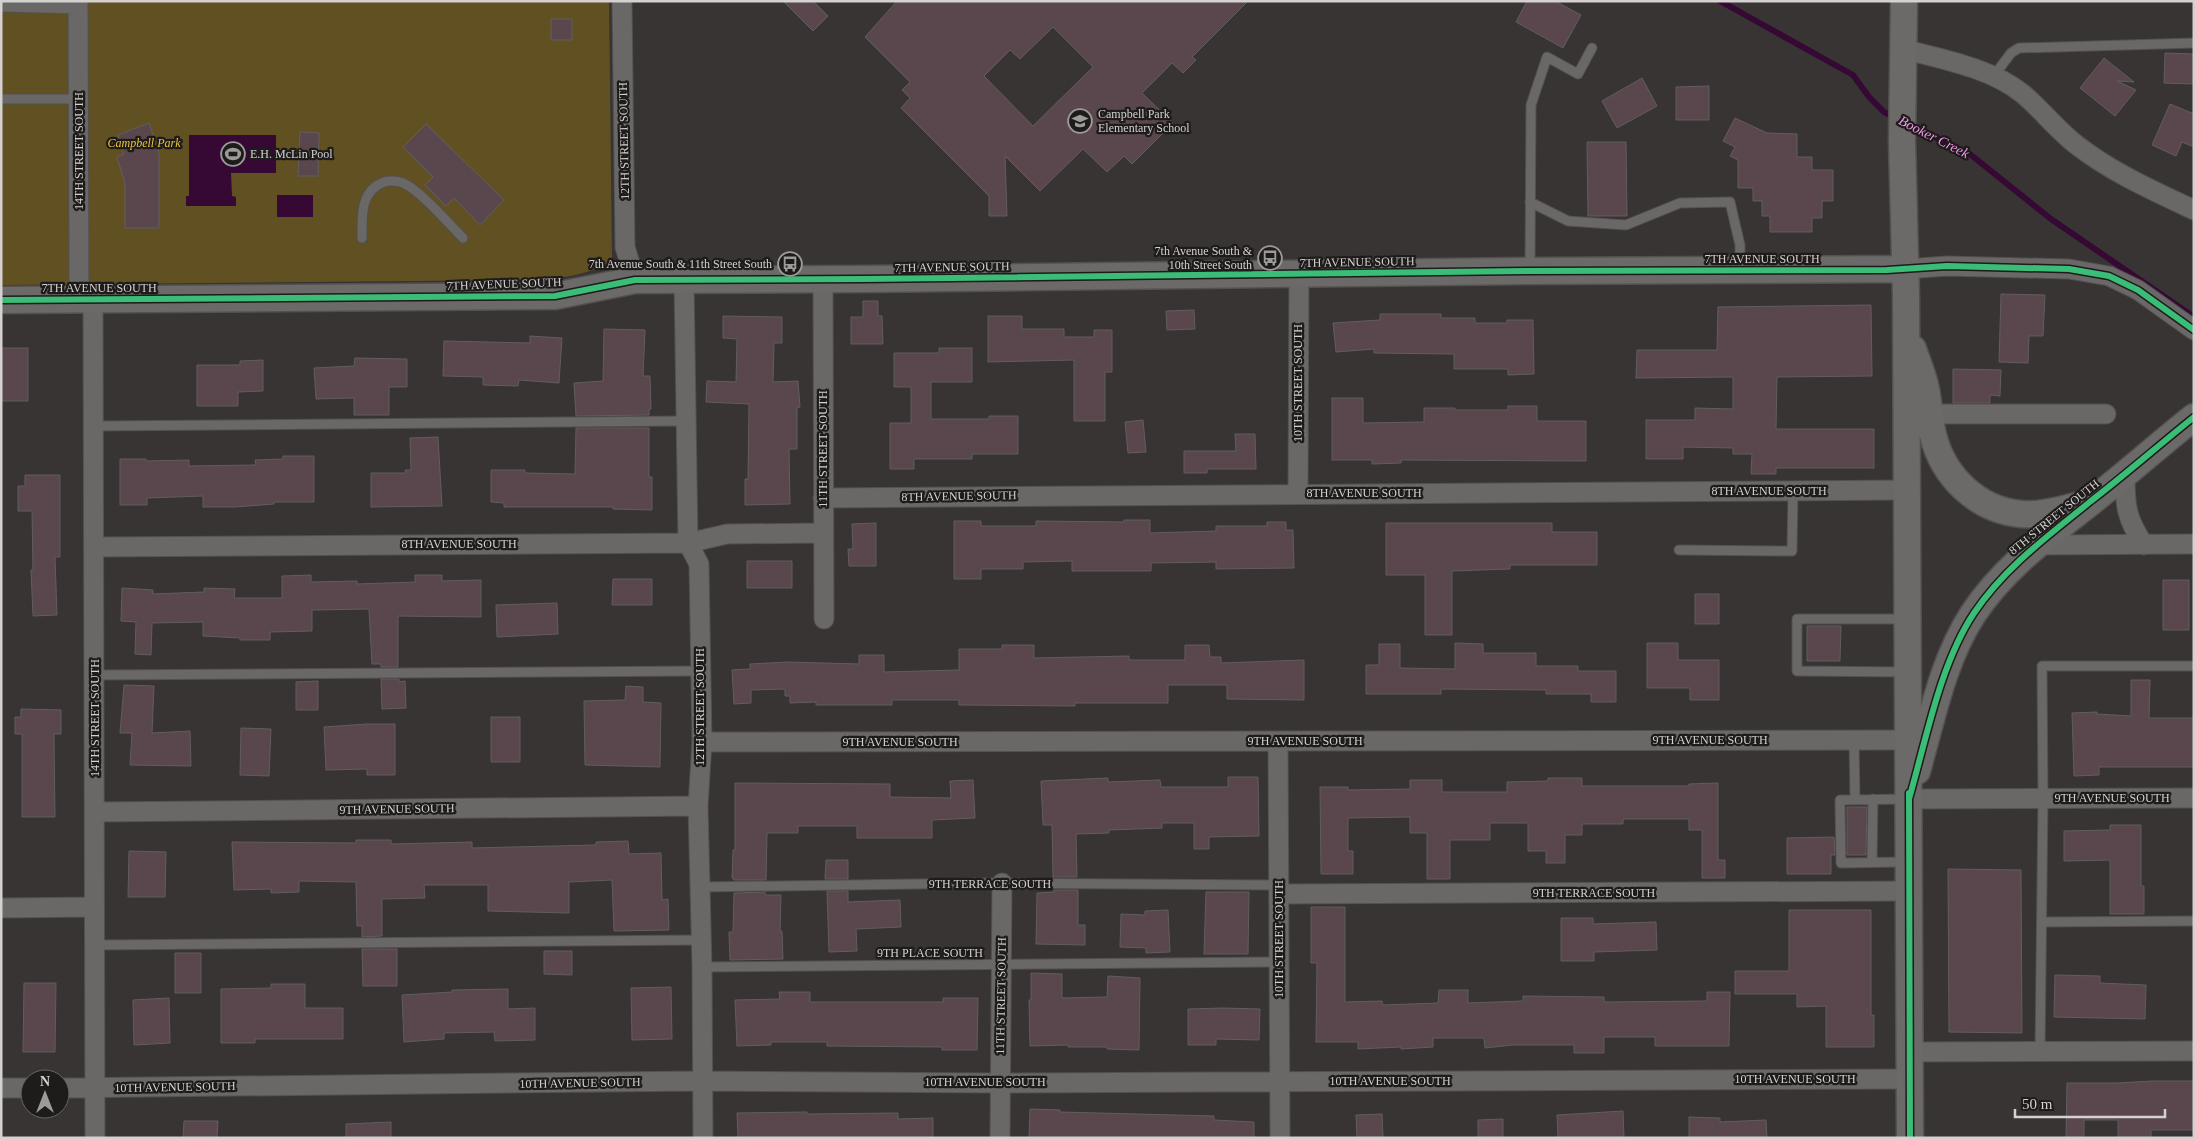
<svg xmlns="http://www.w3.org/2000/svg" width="2195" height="1139" viewBox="0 0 2195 1139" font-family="Georgia,serif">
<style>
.green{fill:#615122}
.water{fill:#360834}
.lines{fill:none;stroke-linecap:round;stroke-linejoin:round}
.stream{stroke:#360834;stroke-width:6}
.building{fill:#59474d;stroke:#615e5e;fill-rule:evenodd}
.lane-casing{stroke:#535050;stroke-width:11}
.street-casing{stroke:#535050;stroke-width:21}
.secondary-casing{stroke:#535050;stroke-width:29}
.lane{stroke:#696867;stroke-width:9}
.street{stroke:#696867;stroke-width:19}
.secondary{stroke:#6b6a69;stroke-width:26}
.cycleway-casing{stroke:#1e1b1b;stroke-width:9}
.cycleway{stroke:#3abd76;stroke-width:6}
.labels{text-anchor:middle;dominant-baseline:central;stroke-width:4.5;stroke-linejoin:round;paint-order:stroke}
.poi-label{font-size:12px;fill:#d6d1d1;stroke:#1e1b1b;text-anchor:start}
.street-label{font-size:12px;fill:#d6d1d1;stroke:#1e1b1b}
.park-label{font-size:12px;font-style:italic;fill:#ecc337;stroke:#1e1b1b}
.water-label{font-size:14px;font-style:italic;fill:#f598ee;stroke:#1e1b1b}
</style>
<rect width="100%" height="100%" fill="#373433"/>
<path class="green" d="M1,1H609L612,261C583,278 551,279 518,280L1,285Z"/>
<path class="water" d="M189,135H276V173H231L232,196L236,197V206H186V196H189Z
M277,195H313V217H277Z"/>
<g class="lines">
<path class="stream" d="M1720,1L1853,75L1869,97L1884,112L1896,118
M1909,124L1971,155L2051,219L2194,317"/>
</g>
<path class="building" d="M783,1H813L828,16L813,31Z
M897,1H1248L1192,57L1196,60L1183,73L1172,63L1142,93L1173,123L1132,164L1124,156L1107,172L1083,149L1040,191L1005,156L1007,216H989V196L901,108L910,98L902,90L910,82L865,37ZM1053,27L1093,67L1033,126L984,76L1010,50L1020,59Z
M1527,1H1555L1581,15L1563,48L1516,22Z
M551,19H572V40H551Z
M2165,53L2194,54V84L2164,83Z
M2104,58L2134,82L2117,81L2136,90L2115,116L2080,88Z
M1642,78L1657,106L1617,128L1602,101Z
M1709,86V120H1676V87Z
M2170,104L2194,114V147L2182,142L2176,156L2152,145Z
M1735,118L1767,133L1797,134V157H1812V170H1833V201H1822V218H1812V232H1770V216H1762V201H1753V188H1738V160L1730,156L1735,147L1723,141Z
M149,123L159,153V228H125V183L117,157L124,154L118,135Z
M426,124L504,200L480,225L454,198L446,206L425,185L433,177L403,147Z
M300,132L319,133L318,176H298Z
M1587,142H1626L1627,216H1588Z
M2001,294L2045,295L2043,336H2029L2028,363L1999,362Z
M863,301H878V316H882L883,344H851V317H863Z
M1871,305L1872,376L1777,377L1776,429H1874V468H1776V474H1751L1752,454H1733V448L1683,447V459H1646V420H1695V408L1733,409V377L1636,378L1637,350H1717L1718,307Z
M1194,310L1195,329L1167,330L1166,311Z
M1380,314H1441V318H1475V323H1507V320H1533L1534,374L1508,375V369H1454V354L1374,353V349L1336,352L1333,323L1380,320Z
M723,316L782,317V343H774L773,382L798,381L800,407L797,408V449H789L790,504L745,505V479H748L749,404L706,402L707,381L736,382L737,339L723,338Z
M988,316H1022V329H1064V337H1094V330H1112V372H1105V421H1074V360L988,362Z
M604,329L645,330L643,376H650L651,409H649V415L576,416L574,383L603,381Z
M530,336L562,338L559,383L519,380L518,386L483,385V377L443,376L444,341L530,343Z
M1,348H28V401H1Z
M939,348H972V382H931V419H989V416H1018V454H972V459H914V469H890V423H911V387H894V353H939Z
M355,358L407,359V387H389V415H354V398L316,399L314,368L354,366Z
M263,360V391L238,392V406H197V365H240V361Z
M1953,369L2001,370L2000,396L1990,395V403H1953Z
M1332,398H1363V423L1424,422V408H1455V410H1508V406H1537V421H1586V461L1401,460V463L1372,464V460H1332Z
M1143,420L1146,452L1128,453L1125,422Z
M576,428H649V477H652V510L613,509V507H504V503L491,502V470H525V473L575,474Z
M1235,434H1255L1256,469H1207V473H1184V451H1236Z
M438,437L442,506L371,507V473H406L405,470H411L410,438Z
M283,456H314V502H274V504L235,507H203V496L147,498V505H120V459H146V461L189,460V466L256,465L255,460L283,459Z
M25,475H60V557H55L57,615L33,616L31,570H33L32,511H18V486H25Z
M1124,520H1150V533L1216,531V526H1267V522H1286V530H1293L1294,568L1216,569V562L1151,563V571H1072V561L1023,562V569H981V579H954V521H981V526H1036V521L1124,522Z
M876,523V566H849L848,549H853L852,524Z
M1386,523H1552V532H1597V565H1510V569L1452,571V635H1425V575H1386Z
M747,561H792V588H747Z
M311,575V582L357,581V584L415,582V575H442V581L481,580V617L398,616V667H381V664H372L369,609L312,610V631L270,632V640H240V638L203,636V622L152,623L151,655L135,654L136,622L121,621L122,588L153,590V594L204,592V588L235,589L234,598H282V576Z
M613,579H652V605H612Z
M2163,580H2189V630H2163Z
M1695,594H1719V624H1695Z
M557,603L558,634L497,637L496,605Z
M1807,626H1841L1840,661H1807Z
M1455,643L1483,644V653H1536V666H1578V671H1616V702H1591V694H1546V690L1441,689V694H1366V665H1379V644H1400V668L1455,669Z
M1647,643H1678V660H1719V700H1690V688H1647Z
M1002,645H1034V658L1129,656V660H1185V645H1209L1210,657H1221V663L1304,660V700L1227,699V685H1168V703H1075V706L959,705V700H892V705H816V702L790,703V696H785V689L751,690V703L734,704L732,670L750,669V664L788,662L859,664V655H884V672L959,670V649H1002Z
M381,679H399V682L405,681L406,708L382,709Z
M2131,680H2150L2149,718H2194V767H2099V775L2074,776L2072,713L2097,712V714L2131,716Z
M318,681V710H296V682Z
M124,685L154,686L152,733L190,731L191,766L130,765L132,733H120Z
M626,686L643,687V702L661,703L660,767L585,765L584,701L625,700Z
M21,709L61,710V734H54L55,817H22V734H15V717H21Z
M491,717H520V762H491Z
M367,724H395V775H367V769L326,770L324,727Z
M241,728L271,729L269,776L240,775Z
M1228,777H1258L1259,836L1209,837V849H1194V823H1162V828L1109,830V833L1076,834L1077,877H1053L1052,825H1043L1041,781L1108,778V782L1160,780L1161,787H1228Z
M1548,778H1582V786H1689V784L1718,783V860H1725V878H1702V830H1689V819H1623V824H1582V835H1565V863H1546V851H1528V823H1490V840H1450V879H1427V833H1410V817L1348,818V851H1353V874H1321L1320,787H1348V790L1410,789V780H1442V792H1507V782L1548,781Z
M973,780L975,818L932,820V838H857V826H798V833H767L766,880H734L732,878L733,850H735V783L890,784V797L951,798L950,781Z
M1847,807H1867L1866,855H1847Z
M2110,825H2141V886H2144V914H2110V860L2064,861V831L2110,830Z
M1834,837L1835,855H1831V874H1787V838Z
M356,840H391V844L472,842V848L596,845V842L628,841L629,854L661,853L662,900L668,899L669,930L614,931L612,880L569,882V913L488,911V885H424L425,898L382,899V936L362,937V926H357L356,882L299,881V892L271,893V889L234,890L232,842L356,843Z
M129,851L166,852L165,897H128Z
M826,860H848V879H825Z
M1948,869L2021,870L2022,1033L1949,1032Z
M1054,890H1078V925H1085V945L1036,944L1037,893L1054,892Z
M827,891H848V902L900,900L901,927L856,929L857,951L829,952Z
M765,892V895H781L780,931H782L783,959L730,960L729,932H733L734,893Z
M1206,892H1249L1248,954H1204Z
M1311,907H1345V1002L1382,1001L1383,1005L1438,1003L1439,990H1468V1003L1523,1001V996L1604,997V1002L1707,1001V992H1730L1729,1046H1655V1037H1604V1053H1574V1045H1512L1485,1048L1484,1038H1433V1047L1401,1049V1047L1358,1049V1042H1316L1317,963H1311Z
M1168,910L1170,952L1146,953V948L1120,947L1121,914L1145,915V911Z
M1789,910H1871V1015H1874V1047H1826V1006L1797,1007V994H1735V971H1789Z
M1561,918H1593V924L1656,922L1657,950L1594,952V961H1561Z
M362,949H397V986H363Z
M544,951H572V975L544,974Z
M175,953H201V993H175Z
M1031,973L1062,974V998L1107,997L1108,976L1140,978L1139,1050L1107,1049V1047H1068V1045L1030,1046L1029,1000H1031Z
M2055,975L2100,976V983L2146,985L2145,1019L2054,1017Z
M24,983H56L55,1052H23Z
M271,984H305V1008H343V1039H255V1043H221V989L271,988Z
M671,987L672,1039L632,1040L631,988Z
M508,989V1009L535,1008V1040L495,1041L494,1032L444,1033V1039L404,1042L402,995L452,992V990Z
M779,992H810V1002H943V998H978L977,1050H942V1047L827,1046V1042H771V1045L737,1046L735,1000L780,999Z
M169,998L170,1043L134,1045L133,1000Z
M1223,1008L1260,1009L1259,1040L1216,1039V1045H1188V1009Z
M2152,1081H2194V1130H2151V1138H2118V1120H2084V1138H2066L2067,1083H2117Z
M1030,1109L1060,1110V1112L1214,1116V1120L1254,1122V1138H1029Z
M1623,1111L1624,1138H1558L1557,1115Z
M807,1112V1114L898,1113V1119L933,1118V1138H738L737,1113Z
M1382,1114L1383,1138H1357L1356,1115Z
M1689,1117L1720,1118V1122L1766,1120L1767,1138H1689Z
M1503,1119V1138H1478V1120Z
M184,1121H218L217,1138H183Z
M391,1122V1138H346V1124Z"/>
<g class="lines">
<g class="lane-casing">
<path id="lane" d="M1993,77L2011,53L2019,48L2194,43
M1,99H79
M1530,202L1568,221L1626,225L1680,203L1730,202L1740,245V269
M362,238C362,216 360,191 384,182C389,180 398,181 403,183C420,190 449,224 463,238
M1530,268L1531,105L1547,57L1578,74L1592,48
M94,426L686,421
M1679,550L1792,551L1793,491
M1905,619H1797V671L1906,672
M95,675L701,671
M1854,740L1855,799
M1872,862L1873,799
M1906,862L1841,863L1840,800L1907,799
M701,887L985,883L1279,885
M2042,922L2194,921
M94,945L702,940
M702,967L1278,962
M2040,1052L2043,798L2042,666H2194"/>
</g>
<g class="street-casing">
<path id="street" d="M78,1L79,299
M622,1L625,247L635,280
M1,2L78,4
M1903,49C1942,59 1991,68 2023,94C2042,110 2058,131 2078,146C2113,173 2154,191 2194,210
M1906,269L1947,266L2069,269L2109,276L2138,290L2194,330
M684,279L688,543L699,564L702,742L698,806L702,967L703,1138
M823,279L824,619
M93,299L95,1138
M1921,420L1929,414H2106
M2125,475C2125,506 2126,518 2144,545
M1298,493L1299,274
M823,498L1906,490
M2034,545L2194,544
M95,547L688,543L727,534L823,533
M1278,741L1280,1138
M702,742L1908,740
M1909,799L2194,798
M95,812L698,806
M1279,894L1910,891
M1,908L94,907
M1910,1052L2194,1051
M1,1088H30
M60,1088L702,1081L1000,1083L1910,1079
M1000,1138L1002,883"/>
</g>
<g class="secondary-casing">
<path id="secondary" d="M1904,1L1902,141L1906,296L1910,1138
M1,300L555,296L635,280L863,279L1530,271L1906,269
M1913,349C1917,361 1922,373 1925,385C1929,401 1929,419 1933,435C1943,476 1977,510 2021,514C2041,516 2062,509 2081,505
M1917,771C1932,718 1943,660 1973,614C2004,567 2048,536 2091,502C2126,474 2159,445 2194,417"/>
</g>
<use href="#lane" class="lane"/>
<use href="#street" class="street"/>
<use href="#secondary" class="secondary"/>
<g class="cycleway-casing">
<path id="cycleway" d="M1,300L555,296L635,280L863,279L1530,271L1887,270L1947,266L2069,269L2109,276L2138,290L2194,330
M1909,793L1910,1138
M1909,799C1926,740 1940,664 1974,613C2005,567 2048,536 2091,501C2126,474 2159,445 2194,417"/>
</g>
<use href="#cycleway" class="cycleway"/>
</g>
<defs>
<g id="school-ring" transform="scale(1.25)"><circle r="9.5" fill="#1e1b1b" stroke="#9e9a9a" stroke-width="1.5"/><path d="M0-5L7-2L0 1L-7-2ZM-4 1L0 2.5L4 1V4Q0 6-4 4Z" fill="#9e9a9a"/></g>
<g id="stadium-ring" transform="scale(1.25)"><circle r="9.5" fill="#1e1b1b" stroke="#9e9a9a" stroke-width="1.5"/><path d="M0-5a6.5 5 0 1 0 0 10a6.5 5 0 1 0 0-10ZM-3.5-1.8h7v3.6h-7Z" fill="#9e9a9a"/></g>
<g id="bus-ring" transform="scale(1.25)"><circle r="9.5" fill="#1e1b1b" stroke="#9e9a9a" stroke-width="1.5"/><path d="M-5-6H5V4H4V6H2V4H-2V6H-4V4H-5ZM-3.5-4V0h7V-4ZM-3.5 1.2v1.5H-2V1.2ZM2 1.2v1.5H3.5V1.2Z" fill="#9e9a9a"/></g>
</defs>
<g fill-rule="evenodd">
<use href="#school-ring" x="1080" y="121"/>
<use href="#stadium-ring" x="233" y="154"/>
<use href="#bus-ring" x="1270" y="258"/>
<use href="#bus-ring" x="790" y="264"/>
</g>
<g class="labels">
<g class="poi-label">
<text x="1098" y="114">Campbell Park<tspan x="1098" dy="14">Elementary School</tspan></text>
<text x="250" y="154">E.H. McLin Pool</text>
<text x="1252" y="251" text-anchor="end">7th Avenue South &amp;<tspan x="1252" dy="14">10th Street South</tspan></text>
<text x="772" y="264" text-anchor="end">7th Avenue South &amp; 11th Street South</text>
</g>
<g class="street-label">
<text transform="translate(624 141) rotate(-91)">12TH STREET SOUTH</text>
<text transform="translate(79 151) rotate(-90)">14TH STREET SOUTH</text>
<text x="1762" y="259">7TH AVENUE SOUTH</text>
<text transform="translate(1357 262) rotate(-1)">7TH AVENUE SOUTH</text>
<text transform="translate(952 267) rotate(-1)">7TH AVENUE SOUTH</text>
<text transform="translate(504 284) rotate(-2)">7TH AVENUE SOUTH</text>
<text x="99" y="288">7TH AVENUE SOUTH</text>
<text transform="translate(1298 383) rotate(-90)">10TH STREET SOUTH</text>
<text transform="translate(823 449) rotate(-90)">11TH STREET SOUTH</text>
<text x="1769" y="491">8TH AVENUE SOUTH</text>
<text x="1364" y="493">8TH AVENUE SOUTH</text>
<text transform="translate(959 496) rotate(-1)">8TH AVENUE SOUTH</text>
<text transform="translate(2054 517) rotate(-39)">8TH STREET SOUTH</text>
<text x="459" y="544">8TH AVENUE SOUTH</text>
<text transform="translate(700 707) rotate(-90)">12TH STREET SOUTH</text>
<text transform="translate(95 718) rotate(-90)">14TH STREET SOUTH</text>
<text x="1710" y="740">9TH AVENUE SOUTH</text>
<text x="1305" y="741">9TH AVENUE SOUTH</text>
<text x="900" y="742">9TH AVENUE SOUTH</text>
<text x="2112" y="798">9TH AVENUE SOUTH</text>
<text transform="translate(397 809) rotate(-1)">9TH AVENUE SOUTH</text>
<text x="990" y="884">9TH TERRACE SOUTH</text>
<text x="1594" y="893">9TH TERRACE SOUTH</text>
<text transform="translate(1279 939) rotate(-90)">10TH STREET SOUTH</text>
<text x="930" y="953">9TH PLACE SOUTH</text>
<text transform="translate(1001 996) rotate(-89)">11TH STREET SOUTH</text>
<text x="1795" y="1079">10TH AVENUE SOUTH</text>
<text x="1390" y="1081">10TH AVENUE SOUTH</text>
<text x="985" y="1082">10TH AVENUE SOUTH</text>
<text transform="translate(580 1083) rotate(-1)">10TH AVENUE SOUTH</text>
<text transform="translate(175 1087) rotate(-1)">10TH AVENUE SOUTH</text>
</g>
<g class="park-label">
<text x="144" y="143">Campbell Park</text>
</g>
<g class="water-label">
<text transform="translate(1934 137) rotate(27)">Booker Creek</text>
</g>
</g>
<rect width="2195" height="1139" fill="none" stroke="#d6d1d1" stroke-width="5"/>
<g transform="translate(45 1094)"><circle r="24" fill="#1e1b1b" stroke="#686464"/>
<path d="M0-4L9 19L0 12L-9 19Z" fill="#9e9a9a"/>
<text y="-8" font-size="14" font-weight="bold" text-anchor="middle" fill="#d6d1d1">N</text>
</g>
<path d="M2015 1109v8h150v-8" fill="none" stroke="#d6d1d1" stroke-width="2.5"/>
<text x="2022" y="1109" font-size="15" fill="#d6d1d1" stroke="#1e1b1b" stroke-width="4" paint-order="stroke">50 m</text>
</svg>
